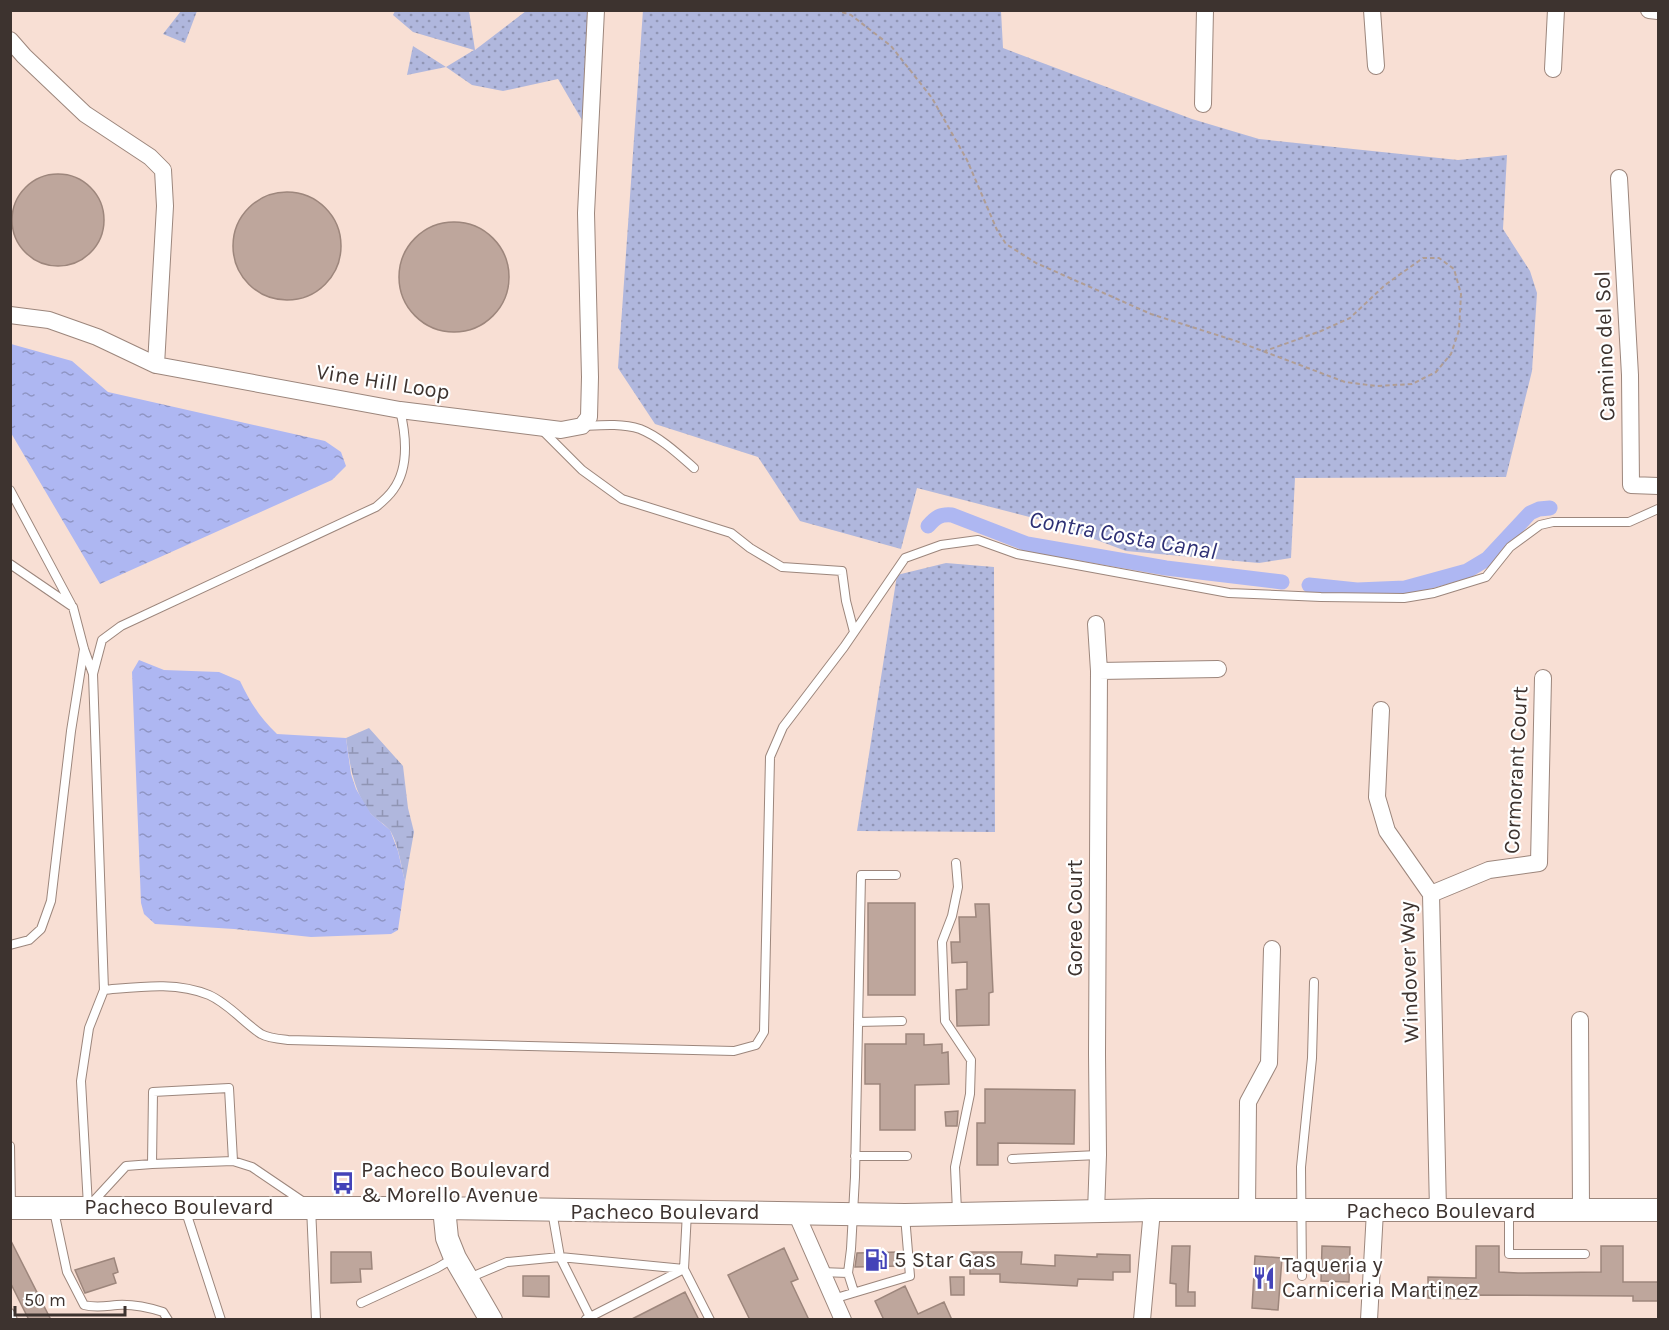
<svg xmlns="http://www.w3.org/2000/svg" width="1669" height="1330" viewBox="0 0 1669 1330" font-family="Karla,sans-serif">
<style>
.grass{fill:url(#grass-dots)}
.wetland{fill:url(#wetland-marsh)}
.water{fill:url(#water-ripples)}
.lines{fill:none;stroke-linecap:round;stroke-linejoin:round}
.canal{stroke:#aeb7f2;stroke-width:15}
.building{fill:#bea69c;stroke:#9d867c;stroke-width:1.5}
.lane-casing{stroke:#9c867c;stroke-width:10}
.street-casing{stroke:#9c867c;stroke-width:18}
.secondary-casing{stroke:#9c867c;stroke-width:24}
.path{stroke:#b09d94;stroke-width:2;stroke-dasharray:4.5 3;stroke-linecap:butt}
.lane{stroke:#fff;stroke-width:8}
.street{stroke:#fff;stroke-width:16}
.secondary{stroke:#fff;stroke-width:22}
.labels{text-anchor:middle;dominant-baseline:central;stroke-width:4.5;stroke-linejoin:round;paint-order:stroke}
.street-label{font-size:22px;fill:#3d332f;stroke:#fff}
.poi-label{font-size:22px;fill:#3d332f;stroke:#fff;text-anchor:start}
.water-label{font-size:24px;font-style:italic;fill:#2f3175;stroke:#fff}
</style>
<defs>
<pattern id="grass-dots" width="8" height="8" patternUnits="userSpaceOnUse" patternTransform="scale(1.5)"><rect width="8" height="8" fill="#b0b7dd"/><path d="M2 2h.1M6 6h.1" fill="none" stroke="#9095b4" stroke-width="1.8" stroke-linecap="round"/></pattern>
<pattern id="wetland-marsh" width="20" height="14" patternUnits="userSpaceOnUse" patternTransform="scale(1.5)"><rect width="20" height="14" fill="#b0b7dd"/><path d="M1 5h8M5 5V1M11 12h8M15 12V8" fill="none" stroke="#9095b4"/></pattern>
<pattern id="water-ripples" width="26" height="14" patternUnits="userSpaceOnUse" patternTransform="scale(1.5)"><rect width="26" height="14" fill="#aeb7f2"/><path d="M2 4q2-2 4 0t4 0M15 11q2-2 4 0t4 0" fill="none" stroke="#8f95c4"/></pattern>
</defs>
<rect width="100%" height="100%" fill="#f8dfd4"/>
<path class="grass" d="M643,10L1001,11L1003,48L1192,119L1259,139L1458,160L1507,155L1503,229L1530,271L1537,293L1532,371L1506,477L1295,478L1291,558L1259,563L1126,551L1049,522L917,488L901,549L800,521L758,457L655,424L618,368Z
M181,11H197L185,43L163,34Z
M395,11H469L475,50L526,11H596L589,132L558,79L503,91L472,85L446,67L407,75L413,46L446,67L474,50L413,32L393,15Z
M946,563L994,567L995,832L857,831L897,575Z"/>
<path class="wetland" d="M369,728L403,766L408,808L414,832L405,882C401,866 399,847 391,832C386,824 376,820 370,813C353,790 350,765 346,738Z"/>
<path class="water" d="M11,344L72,361L108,392L325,441L341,452L346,466L332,480L100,584L11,433Z
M139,660L164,670L219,672L240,681C250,702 260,718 277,734L346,738L351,774L356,789L371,814L390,830L398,851L405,882L398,930L391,934L311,937L234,929L155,924L144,914L141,903L132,672Z"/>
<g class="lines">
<path class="canal" d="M928,526C936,517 940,514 952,515L1027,544L1166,568L1282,582
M1309,585L1357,590L1405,588L1467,571L1487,559L1530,513L1539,509L1550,508"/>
</g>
<path class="building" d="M12 220a46 46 0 1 1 92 0a46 46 0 1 1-92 0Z
M233 246a54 54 0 1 1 108 0a54 54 0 1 1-108 0Z
M399 277a55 55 0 1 1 110 0a55 55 0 1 1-110 0Z
M868,903H915V995H868Z
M975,904H989L993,992L989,993V1025L957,1026L956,990L967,989V962L952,963L951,942H960L959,917H976Z
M906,1034H924V1045L942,1044V1053L948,1052L949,1084L915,1085V1130H880V1084H865V1044H906Z
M985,1089L1075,1090L1074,1144L998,1143V1165H977V1123H985Z
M958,1111L957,1126H946L945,1112Z
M10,1239L51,1320H29L10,1282Z
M1172,1246H1190L1188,1292H1195V1306H1176V1284L1170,1283Z
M1322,1246L1350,1247L1349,1282L1321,1281Z
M1476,1246H1499V1272L1518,1273L1601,1272V1246H1623V1282H1659V1301H1633V1296L1469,1295V1299L1428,1298V1277L1476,1278Z
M784,1248L798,1279L791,1282L809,1320H750L728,1275Z
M331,1252H371L372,1269H360L361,1282L331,1283Z
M899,1252L900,1266L855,1267L857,1253Z
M970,1252H1022L1021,1264L1055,1266V1255L1097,1257V1254L1130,1255V1272H1113V1280L1078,1279L1077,1286L1000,1282V1274H970Z
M1255,1256L1282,1258L1278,1310L1252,1308Z
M114,1258L118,1272L113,1274L116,1283L85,1293L75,1270Z
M523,1276H549V1297L523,1296Z
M950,1277H964V1295H951Z
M905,1286L918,1314L944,1302L952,1320H884L875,1301Z
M685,1292L699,1320H630Z"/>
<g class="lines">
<g class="lane-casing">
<path id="lane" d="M583,426C601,425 622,423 640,429C660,437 678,454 694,468
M542,430L582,470L622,499L731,533L750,548L782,567L842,571L846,601L854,632
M10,490L71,604
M10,564L73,607L84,649L93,674
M956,863L958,887L952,916L942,942L945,1021L971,1060L970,1094L955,1167L957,1211
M10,945L29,940L41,929L51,901L71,731L84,649
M104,990C138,987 176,981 209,995C229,1004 243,1022 261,1034C268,1038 279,1039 288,1040L734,1051L756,1045L764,1032L770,757L783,727L844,647L905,558L941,545L978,540L1017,554L1229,593L1321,597L1404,598L1434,593L1486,577L1510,547L1540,525L1553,522H1629L1658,509
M858,1022L902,1021
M10,1146L11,1208
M855,1156H907
M1012,1159L1098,1155
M233,1161L152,1164L153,1092L229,1088L233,1161L252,1167L311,1207L316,1320
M90,1205L126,1166L152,1164
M88,1206L81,1081L89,1028L104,990L93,674L102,640L121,626L376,507C382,502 389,496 393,490C410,467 406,435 400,410
M185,1209L221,1320
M54,1211L67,1272L84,1305C96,1308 105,1306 117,1305C133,1304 147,1307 163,1312L168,1320
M552,1211L560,1257L590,1317L586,1319
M1509,1211V1254H1585
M687,1212L684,1269L710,1320
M821,1272L848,1273L851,1249L855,1177L861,875H896
M848,1273L854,1292
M1302,1276L1301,1167L1312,1058L1314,982
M469,1278L507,1262L560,1257L684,1269L590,1317
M833,1299L910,1276L905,1216
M361,1303L437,1268L454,1258
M10,1313L13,1320"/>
</g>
<g class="street-casing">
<path id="street" d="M1372,10L1376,66
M1649,10L1658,11
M10,40L24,56L85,114L150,157L163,170L165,206L156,365L400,410L561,430L582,426L589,417L590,377L586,213L596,10
M1553,69L1556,10
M1203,104L1205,10
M1619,178L1630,375L1631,485L1658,486
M10,315L49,320L97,337L156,365
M1099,671L1218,669
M1381,710L1377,797L1387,831L1431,894L1438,1210
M1431,894L1489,870L1539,863L1543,678
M1580,1020L1581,1210
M1247,1210L1248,1102L1269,1063L1272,949
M1096,1212L1098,1155L1097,1054L1099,671L1096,624
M796,1213L843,1320
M1142,1320L1152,1210
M1369,1320L1375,1211"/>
</g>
<g class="secondary-casing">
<path id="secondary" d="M10,1208H444L905,1215L1152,1210H1658
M444,1208L447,1238L455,1258L491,1320"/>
</g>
<path class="path" d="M835,10L851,15L891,46L932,98L967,160L997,230L1006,244L1036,263L1151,314L1236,341L1345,382L1376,386L1412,384L1436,372L1451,354L1459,330L1461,294L1454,269L1439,258H1423L1385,285L1350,318L1321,331L1265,351"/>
<use href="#lane" class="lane"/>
<use href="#street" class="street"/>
<use href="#secondary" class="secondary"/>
</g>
<defs>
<g id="bus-bare" transform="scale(1.8)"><path d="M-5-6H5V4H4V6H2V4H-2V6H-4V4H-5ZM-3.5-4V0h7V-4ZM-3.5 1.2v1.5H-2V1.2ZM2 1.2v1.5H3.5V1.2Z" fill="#4443b8" stroke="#fff" stroke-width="2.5" paint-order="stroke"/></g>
<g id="fuel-bare" transform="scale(1.8)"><path d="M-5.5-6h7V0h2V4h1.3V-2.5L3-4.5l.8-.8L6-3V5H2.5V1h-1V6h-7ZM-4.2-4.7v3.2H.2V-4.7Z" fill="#4443b8" stroke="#fff" stroke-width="2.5" paint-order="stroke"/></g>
<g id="restaurant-bare" transform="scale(1.8)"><path d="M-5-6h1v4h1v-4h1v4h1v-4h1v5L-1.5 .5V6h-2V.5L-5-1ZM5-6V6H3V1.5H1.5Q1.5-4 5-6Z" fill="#4443b8" stroke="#fff" stroke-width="2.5" paint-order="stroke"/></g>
</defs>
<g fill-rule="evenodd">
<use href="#bus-bare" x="343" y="1183"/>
<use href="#fuel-bare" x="876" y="1260"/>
<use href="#restaurant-bare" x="1264" y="1278"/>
</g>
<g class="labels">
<g class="street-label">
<text transform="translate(1605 346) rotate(-92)">Camino del Sol</text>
<text transform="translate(383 382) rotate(9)">Vine Hill Loop</text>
<text transform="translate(1516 770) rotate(-87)">Cormorant Court</text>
<text transform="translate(1075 918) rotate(-90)">Goree Court</text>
<text transform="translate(1409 972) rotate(-92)">Windover Way</text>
<text x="179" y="1207">Pacheco Boulevard</text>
<text x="1441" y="1211">Pacheco Boulevard</text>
<text x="665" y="1212">Pacheco Boulevard</text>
</g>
<g class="poi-label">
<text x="361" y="1170">Pacheco Boulevard<tspan x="361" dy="25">&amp; Morello Avenue</tspan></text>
<text x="894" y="1260">5 Star Gas</text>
<text x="1282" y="1265">Taqueria y<tspan x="1282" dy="25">Carniceria Martinez</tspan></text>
</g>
<g class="water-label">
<text transform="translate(1123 535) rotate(10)">Contra Costa Canal</text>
</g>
</g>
<rect width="1669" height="1330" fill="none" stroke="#3d332f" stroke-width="24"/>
<path d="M15 1306v9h110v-9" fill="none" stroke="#3d332f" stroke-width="3"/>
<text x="24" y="1306" font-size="18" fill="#3d332f" stroke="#ffffff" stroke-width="4.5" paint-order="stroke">50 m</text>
</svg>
